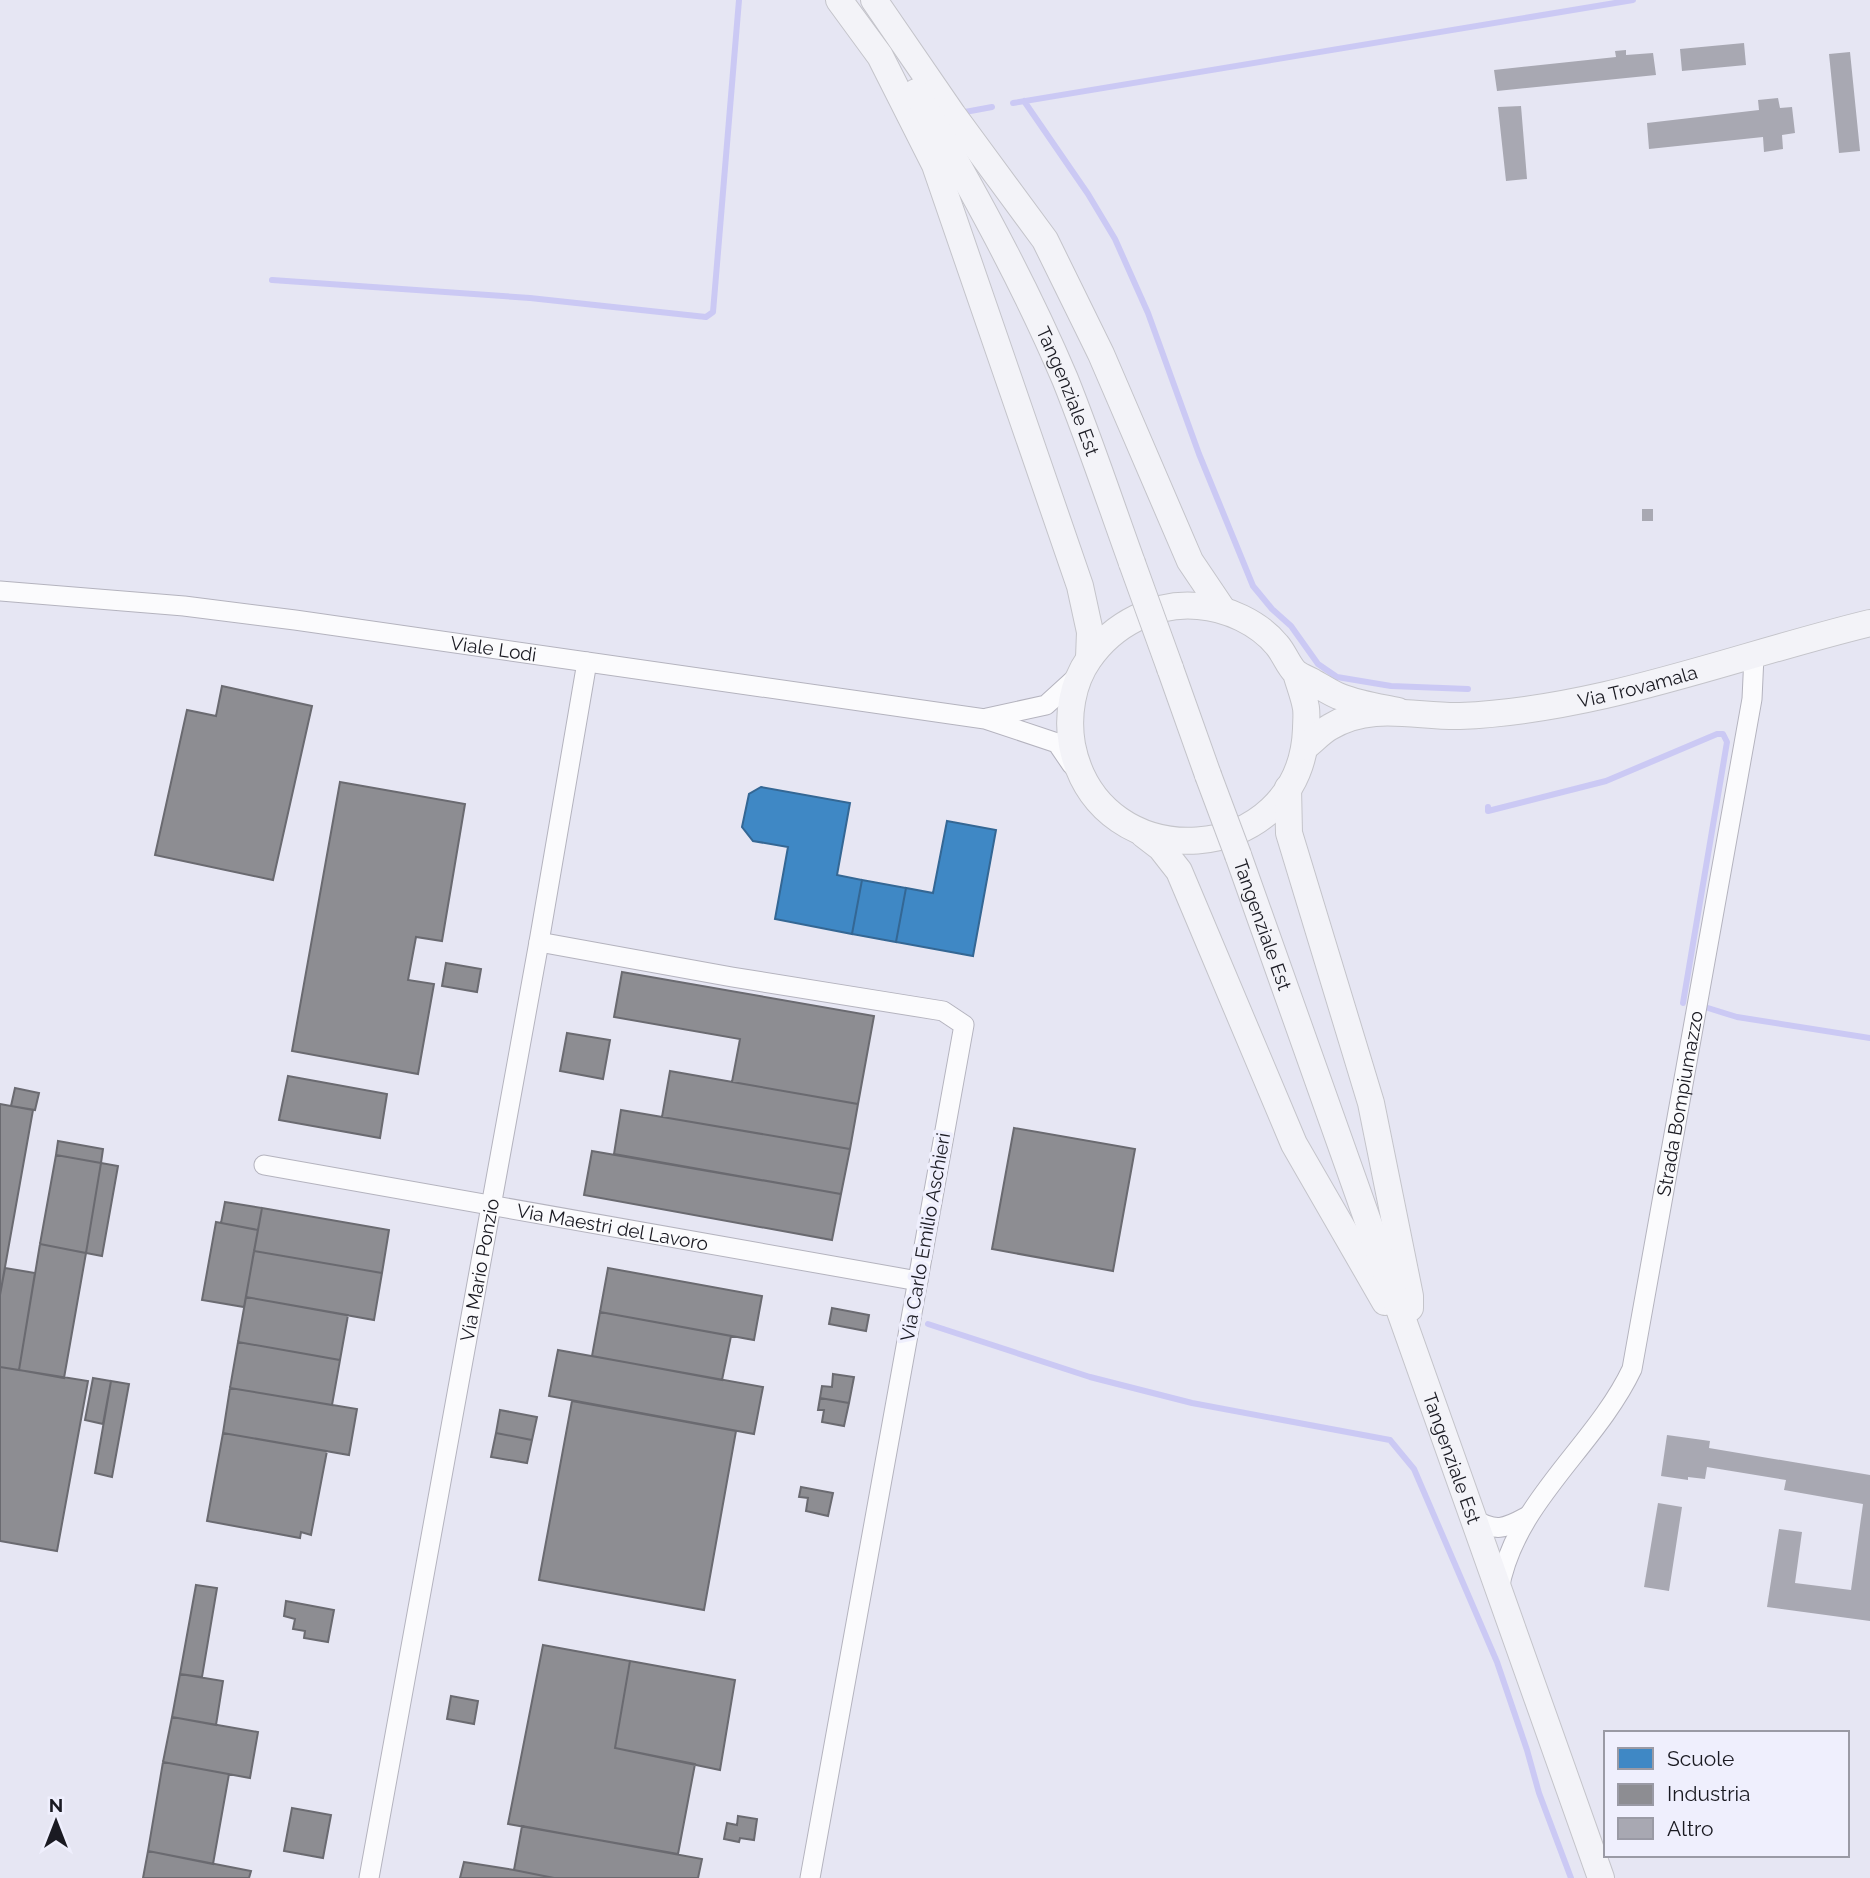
<svg xmlns="http://www.w3.org/2000/svg" width="1870" height="1878" viewBox="0 0 1870 1878" font-family="Raleway,sans-serif">
<style>
.schools{fill:#3f88c5;stroke:#346794;stroke-width:2}
.industry{fill:#8d8d92;stroke:#6a6a70;stroke-width:2}
.lines{fill:none;stroke-linecap:round;stroke-linejoin:round}
.stream{stroke:#cbc9f4;stroke-width:6}
.building{fill:#a8a8b2}
.minor-casing{stroke:#b4b3be;stroke-width:21}
.major-casing{stroke:#c4c4ca;stroke-width:28}
.minor{stroke:#fbfbfd;stroke-width:19}
.major{stroke:#f3f3f8;stroke-width:26}
.major-bridge-casing{stroke:#c4c4ca;stroke-width:28;stroke-linecap:butt}
.major-bridge{stroke:#f3f3f8;stroke-width:26}
.labels{text-anchor:middle;dominant-baseline:central;stroke-width:7;stroke-linejoin:round;paint-order:stroke}
.street-label{font-size:19px;fill:#1a1a22;stroke:#efeffd}
</style>
<rect width="100%" height="100%" fill="#e6e6f3"/>
<path class="schools" d="M761,787L850,803L837,875L862,880L852,934L775,919L788,847L753,841L742,827L749,794Z
M947,821L996,830L973,956L896,942L906,888L933,893Z
M862,880L906,888L896,942L852,934Z"/>
<path class="industry" d="M222,686L312,706L273,880L155,855L187,710L216,716Z
M340,782L465,804L442,941L416,937L408,980L434,984L418,1074L292,1051Z
M446,963L481,969L477,992L442,986Z
M622,972L874,1016L858,1104L732,1082L740,1039L614,1017Z
M567,1033L610,1040L603,1079L560,1071Z
M670,1071L858,1104L850,1149L662,1117Z
M288,1076L387,1094L380,1138L279,1120Z
M15,1088L39,1093L35,1110L11,1106Z
M0,1104L33,1110L0,1295Z
M621,1110L850,1149L841,1194L614,1154Z
M1014,1128L1135,1149L1113,1271L992,1249Z
M58,1141L103,1149L101,1163L56,1155Z
M592,1151L841,1194L832,1240L584,1195Z
M56,1155L101,1163L86,1253L40,1244Z
M101,1163L118,1166L102,1256L86,1253Z
M225,1202L262,1208L258,1230L221,1223Z
M262,1208L389,1230L382,1273L254,1251Z
M216,1222L258,1230L244,1307L202,1300Z
M40,1244L86,1253L64,1378L19,1370Z
M254,1251L382,1273L374,1320L246,1297Z
M5,1268L35,1273L19,1370L0,1367V1295Z
M608,1268L762,1296L754,1340L600,1312Z
M246,1297L348,1315L340,1360L238,1342Z
M832,1308L869,1315L866,1331L829,1324Z
M600,1312L731,1336L722,1380L592,1356Z
M238,1342L340,1360L332,1405L230,1388Z
M558,1350L763,1387L754,1434L549,1396Z
M0,1367L88,1381L57,1551L0,1541Z
M833,1374L854,1377L849,1403L820,1398L822,1386L832,1387Z
M93,1378L111,1381L103,1424L85,1420Z
M111,1381L129,1384L112,1477L95,1473Z
M230,1388L357,1409L349,1455L223,1433Z
M820,1398L849,1403L844,1426L822,1422L824,1410H818Z
M572,1401L736,1431L704,1610L539,1580Z
M500,1410L537,1417L532,1440L496,1433Z
M223,1433L327,1451L311,1535L301,1532L300,1538L207,1521Z
M496,1433L532,1440L527,1463L491,1457Z
M801,1487L833,1493L828,1516L806,1511L808,1498L799,1497Z
M196,1585L217,1588L202,1677L180,1674Z
M286,1601L334,1610L328,1642L304,1638L305,1631L293,1629L295,1619L284,1616Z
M543,1645L630,1661L615,1748L695,1764L678,1854L508,1824Z
M630,1661L735,1680L720,1770L615,1748Z
M180,1674L223,1681L216,1725L172,1717Z
M451,1696L478,1701L474,1724L447,1719Z
M172,1717L258,1732L250,1778L163,1762Z
M163,1762L229,1774L213,1864L148,1851Z
M292,1808L331,1815L323,1858L284,1851Z
M738,1816L757,1819L754,1840L740,1838L739,1842L724,1839L727,1823L737,1825Z
M522,1826L702,1859L698,1878H554L514,1870Z
M148,1851L251,1871L249,1878H143Z
M464,1862L514,1870L554,1878H460Z"/>
<g class="lines">
<path class="stream" d="M1024,101L1088,194L1115,239L1148,313L1199,454L1253,586L1272,609L1291,626L1318,664L1337,677L1391,686L1468,689
M1013,103L1633,0
M965,112L992,107
M272,280L530,298L706,317L713,312L739,0
M1488,807V811L1606,781L1717,734H1723L1727,742L1683,1003
M1708,1008L1737,1017L1870,1038
M928,1324L1090,1377L1192,1403L1390,1440L1414,1469L1497,1662L1527,1750L1539,1793L1571,1878"/>
</g>
<path class="building" d="M1744,43L1746,65L1682,71L1680,49Z
M1626,50V55L1653,53L1656,75L1497,91L1494,70L1616,57L1615,51Z
M1850,52L1860,151L1839,153L1829,54Z
M1778,98L1780,108L1792,107L1795,133L1782,135L1783,149L1764,152L1763,137L1649,149L1647,123L1759,110L1758,100Z
M1521,106L1527,179L1506,181L1498,107Z
M1642,509H1653V521H1642Z
M1667,1435L1710,1441L1709,1448L1870,1475V1621L1767,1607L1779,1529L1802,1532L1795,1583L1851,1590L1863,1504L1784,1490L1786,1480L1707,1467L1705,1479L1688,1477V1480L1661,1476Z
M1658,1503L1682,1507L1669,1591L1644,1587Z"/>
<g class="lines">
<g class="minor-casing">
<g id="minor">
<path id="s1" d="M0,591L184,606L295,620L985,719L1057,743L1072,765"/>
<path d="M987,718L1046,705L1080,674"/>
<path d="M539,942L732,977L943,1011L964,1025L810,1878"/>
<path id="s2" d="M264,1165L918,1281"/>
<path d="M1473,1519C1496,1532 1504,1529 1526,1517"/>
<path id="s3" d="M1499,1590C1514,1502 1595,1447 1632,1369L1752,699L1754,656"/>
<path id="s4" d="M369,1878L539,942L587,662"/>
</g>
</g>
<g class="major-casing">
<g id="major">
<path d="M839,0L880,56L935,165L1080,586L1090,632L1089,658"/>
<path d="M874,0L953,115L1045,240L1101,354L1190,561L1223,610"/>
<path id="s5" d="M916,92C970,185 1023,280 1065,379C1089,439 1110,502 1132,563"/>
<path d="M1170,668L1208,775"/>
<path d="M1296,673C1299,684 1304,696 1306,708C1307,715 1306,723 1306,729C1301,868 1099,882 1072,745C1067,716 1072,683 1089,659C1113,624 1156,602 1198,606C1227,608 1259,623 1277,645C1284,653 1288,665 1295,672C1299,676 1308,679 1313,682C1322,687 1332,694 1341,697C1359,704 1379,707 1398,711"/>
<path id="s6" d="M1305,747C1313,741 1321,732 1330,727C1371,702 1416,717 1460,716C1601,710 1734,656 1870,623"/>
<path d="M1288,788L1289,833L1371,1103L1410,1296V1308"/>
<path d="M1144,835L1161,848L1179,871L1294,1144L1385,1302"/>
<path id="s7" d="M1238,855L1601,1878"/>
</g>
</g>
<use href="#minor" class="minor"/>
<use href="#major" class="major"/>
<g class="major-bridge-casing">
<path id="major-bridge" d="M1132,563L1170,668
M1208,775L1238,855"/>
</g>
<use href="#major-bridge" class="major-bridge"/>
</g>
<g class="labels">
<g class="street-label">
<text stroke="none"><textPath href="#s5" startOffset="336">Tangenziale Est</textPath></text>
<text stroke="none"><textPath href="#s1" startOffset="497">Viale Lodi</textPath></text>
<text stroke="none"><textPath href="#s6" startOffset="345">Via Trovamala</textPath></text>
<text stroke="none"><textPath href="#s7" startOffset="74">Tangenziale Est</textPath></text>
<text stroke="none"><textPath href="#s3" startOffset="530">Strada Bompiumazzo</textPath></text>
<text stroke="none"><textPath href="#s2" startOffset="354">Via Maestri del Lavoro</textPath></text>
<text transform="translate(925 1237) rotate(-80)">Via Carlo Emilio Aschieri</text>
<text stroke="none"><textPath href="#s4" startOffset="618">Via Mario Ponzio</textPath></text>
<text stroke="none"><textPath href="#s7" startOffset="640">Tangenziale Est</textPath></text>
</g>
</g>
<rect x="1604" y="1731" width="245" height="126" fill="#efeffd" stroke="#9a9aa5" stroke-width="2"/>
<rect x="1618" y="1748" width="35" height="21" fill="#3f88c5" stroke="#9a9aa5" stroke-width="2"/>
<text x="1667" y="1766" font-size="21" fill="#1a1a22">Scuole</text>
<rect x="1618" y="1784" width="35" height="21" fill="#8d8d92" stroke="#9a9aa5" stroke-width="2"/>
<text x="1667" y="1801" font-size="21" fill="#1a1a22">Industria</text>
<rect x="1618" y="1818" width="35" height="21" fill="#a8a8b2" stroke="#9a9aa5" stroke-width="2"/>
<text x="1667" y="1836" font-size="21" fill="#1a1a22">Altro</text>
<g transform="translate(56 1822)" stroke="#efeffd" stroke-width="5" paint-order="stroke">
<path d="M0-5L12 26L0 18L-12 26Z" fill="#1a1a22"/>
<text y="-10" font-size="19" font-weight="bold" text-anchor="middle" fill="#1a1a22">N</text>
</g>
</svg>
